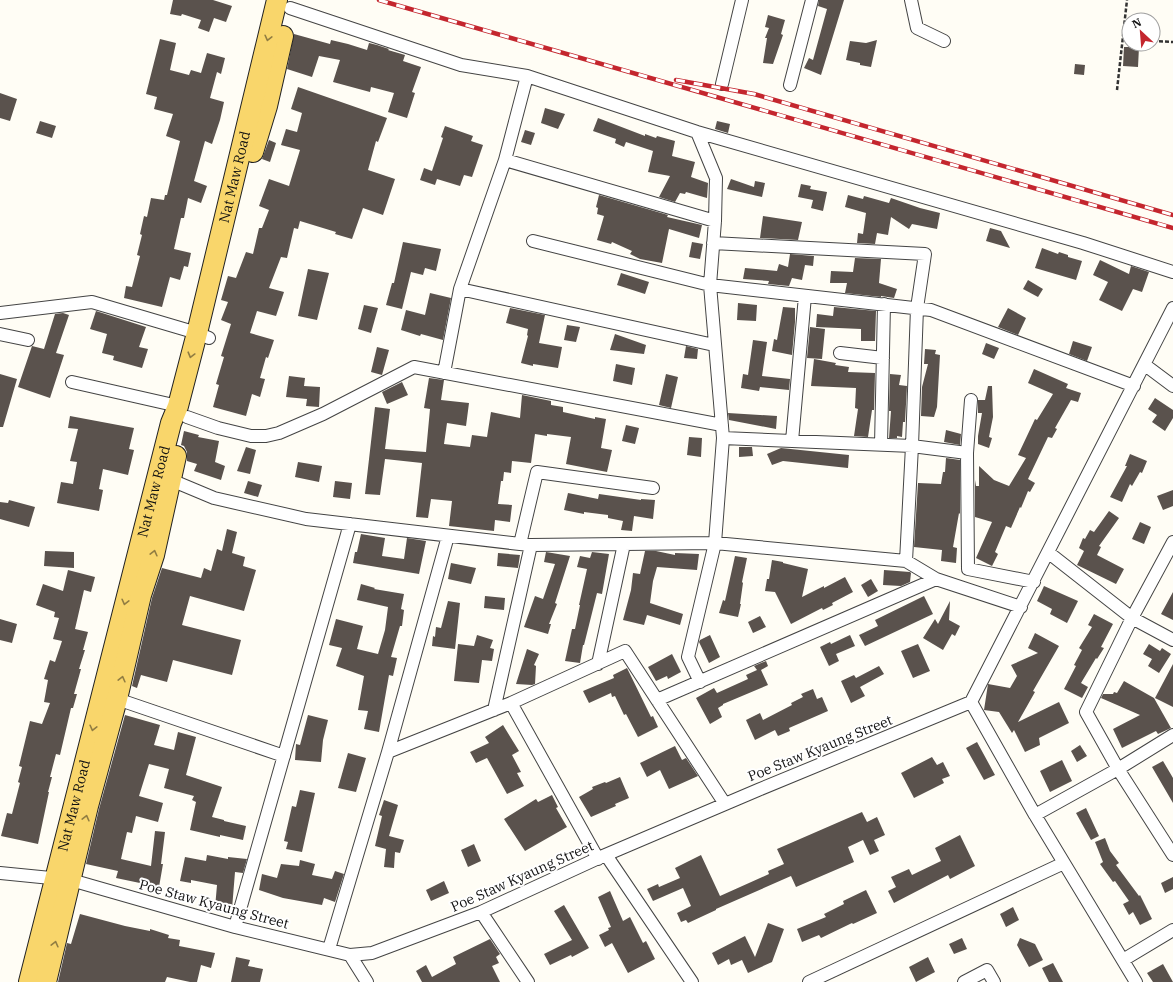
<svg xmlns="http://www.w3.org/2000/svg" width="1173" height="982" viewBox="0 0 1173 982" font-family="'IBM Plex Serif',serif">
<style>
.building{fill:#5a524d}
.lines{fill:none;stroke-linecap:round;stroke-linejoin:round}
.minor-casing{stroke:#444;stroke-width:14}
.primary-casing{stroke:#222;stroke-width:22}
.path{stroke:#333;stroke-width:2.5;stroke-dasharray:4 2;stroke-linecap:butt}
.minor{stroke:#fff;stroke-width:12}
.primary{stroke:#f9d66b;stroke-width:20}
.rail-casing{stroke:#c4262e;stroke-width:4.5}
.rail{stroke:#fff;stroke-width:3;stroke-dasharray:9;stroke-linecap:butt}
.oneway{stroke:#917d42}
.labels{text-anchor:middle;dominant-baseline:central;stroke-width:4;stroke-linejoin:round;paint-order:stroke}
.street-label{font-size:14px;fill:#111;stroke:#fff}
</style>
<rect width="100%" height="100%" fill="#fffdf5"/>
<path class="building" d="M173,0H213L232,6L226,22L214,18L209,32L198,28L201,20L182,14L181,16L170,14Z
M819,0H844L821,75L804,68L809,58L813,60L827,9L818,6Z
M768,15L785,20L781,34L783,35L773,64L763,63L767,38H765L769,28L765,27Z
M294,34L330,44L331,40L348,44L367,50L369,43L377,45L389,49L388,50L405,55L403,61L421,67L412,92L415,93L407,118L388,112L394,93L371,87L370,92L333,82L340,60L319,56L312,77L287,69Z
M160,39L176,43L170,70L189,75L191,70L201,73L207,53L225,58L221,74L217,72L210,98L224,102L220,120L212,144L205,141L194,181L207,186L201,203L188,198L184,218H181L174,249L191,253L188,267L184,266L180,280L170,277L162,307L124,298L126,286L132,287L140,256L137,255L142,235L140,234L144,216L147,217L151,198L164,200L165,195H167L180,141L166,136L173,114L154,109L157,97L146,94Z
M877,40L871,67L860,65V63L846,60L850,41L866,43Z
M1124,47H1139L1138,67L1123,66Z
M1075,64L1085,65L1084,75L1074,74Z
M298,87L387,118L378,142L376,141L368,170L395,179L383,215L363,208L352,239L335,234L336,232L300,221L298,229L294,228L287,258L281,257L269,288L284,292L276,316L257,311L250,333L274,340L268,358L266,357L260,378L265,379L260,397L252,394L246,416L213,407L219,385L216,384L224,357L221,356L231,324L221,320L228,302L221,300L228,276L236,278L246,252L253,254L259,228H262L269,210L259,206L269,179L289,186L300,150L281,145L286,129L297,132L302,113L291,109Z
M0,93L17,99L10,121L0,118Z
M545,108L565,114L558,129L541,123Z
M598,118L645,136V134L656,138L657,136L675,141L672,156L695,162L691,177L708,183L707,198L686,192L685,194L680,193L675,202L659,197L670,176L648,172L653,151L626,142L624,147L615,143L616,139L593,131Z
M40,121L56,126L52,138L36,133Z
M717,121L730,124L728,133L715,129Z
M445,126L473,136L471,141L483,145L472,177L464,175L460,186L437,179L435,185L420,180L424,168L432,171L443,138L441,137Z
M525,130L535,133L531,145L521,142Z
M269,140L276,143L270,162L262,159Z
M731,179L754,187L755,181L765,183L762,197L727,189Z
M801,184L811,186L810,189L827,192L823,211L811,208L813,200L798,197Z
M599,195L668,215L667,217L702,225L699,238L669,229L662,263L640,259L630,254L632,251L612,242L611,244L597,240L604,216L597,214L598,208L596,207Z
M848,195L863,199L864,196L889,203L891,198L920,208L940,213L937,229L912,224L909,229L891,217L888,235L877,233L875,244L857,243L858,233L863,234L866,213L845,207Z
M763,216L802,222L798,240L760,238Z
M990,228L1001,231L1010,248L986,241Z
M403,242L441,249L436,271L425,268L423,275L411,272L402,309L386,305L392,283H394Z
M692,242L703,244L700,259L689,257Z
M1042,248L1058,254L1059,252L1068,255V257L1082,261L1076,280L1035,268Z
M790,254L814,256L813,266L805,265L802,280L792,278L789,286L768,284L769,281L743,279L745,268L777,271L779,264L788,267Z
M855,258L881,259L879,283L897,289L894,298L881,296V297L845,293L847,283H830L831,271L853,272Z
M1100,260L1129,274L1131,266L1149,272L1142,292L1133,289L1122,311L1099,300L1108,282L1093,275Z
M308,269L329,273L317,320L298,316Z
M621,273L649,282L645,294L617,285Z
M1028,280L1043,289L1038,297L1023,289Z
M430,293L451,298L443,340L421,334L420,336L401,330L406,310L425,315Z
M738,303L757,305L756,321L737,320Z
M364,305L378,308L371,333L358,329Z
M783,307L795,308V322L792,355L772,351L774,339L777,340Z
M834,307L876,311L875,341H861V329L816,327L817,314L833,316Z
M510,308L545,315L539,343L562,347L558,368L533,364V366L521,363L528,336L527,335L528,329L506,323Z
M1008,308L1026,318L1018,335L998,327Z
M96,311L146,327L139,347L148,349L142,368L113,360L114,356L102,353L107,334L90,329Z
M63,313L69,315L56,353L64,355L50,398L18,387L32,346L44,349L55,314Z
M567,325L580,327L576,342L564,340Z
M810,327L825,329L822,359L807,358Z
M615,334L646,345L644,354L610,350Z
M753,340L767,342L762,376L790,379L789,390L760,387L759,391L741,388L743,374L748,375Z
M1073,341L1092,347L1087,361L1069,354Z
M986,343L999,348L994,359L982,354Z
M686,346L698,349L697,359L684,358Z
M377,347L389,350L382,375L371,372Z
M925,349L936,350L935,354L940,355L937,407L934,417L921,416L922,387L928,364H924Z
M814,359L836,363L835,365L849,367L848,372L875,373L874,410H872L868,437L854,436L858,409L855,408L856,388L811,386Z
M616,364L635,368L632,385L613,381Z
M1034,369L1068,384L1066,388L1081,393L1078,402L1071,400L1055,428L1057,429L1052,438L1048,437L1028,479L1035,483L1030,492L1028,491L1021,508L1020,507L1011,528L1006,526L995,552L998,554L992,566L976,558L992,522L975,517V480L976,486H979V466L994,480L1009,486L1026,458L1018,455L1035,419L1037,420L1053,394L1028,383Z
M0,374L17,379L3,427H0Z
M666,374L678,377L671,408L659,405Z
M890,374L901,375L899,385L907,386L905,422H903L902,437L897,436V438H889L891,411H889Z
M289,376L305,378L304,386L320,387L319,407L306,406L307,399L286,397Z
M429,378L444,380L441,400L469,403L466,426L447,423L444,444L470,447L472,435L487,437L491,412L520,418L522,395L551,401V405L563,407V412L595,419V417L606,419L601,448L612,450L607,472L566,464L571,437L547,434V436L535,434L531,463L512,461L511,473L504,472L503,481H501L498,504L512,505L510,522L495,520L494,531L449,526L452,501L431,499L428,518L416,517L422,463L385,459L380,495L365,494L375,407L390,409L385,449L426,452L430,409L424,408Z
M402,382L408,395L387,404L382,392Z
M988,386H992L993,417L989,437L992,438L989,448L978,444V436L982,413H978V400H985Z
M1155,398L1173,410V418L1165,431L1152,422L1157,415L1148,409Z
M728,413L777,416L776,429L729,420Z
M70,416L134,428L129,449L134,450L128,475L103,469L99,489L103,490L99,511L57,503L61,482L73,484L77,462L70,461L78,429L68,428Z
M626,425L639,428L635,444L622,441Z
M946,430L961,434L960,445L944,442Z
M184,431L199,435L198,437L219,441L215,462L225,466L221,480L194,471L197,464L187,461V452L184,446L181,445Z
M689,437L702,438L701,457L687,455Z
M246,447L256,450L250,474L237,471Z
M739,447H752L753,456L739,457Z
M781,448L849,455L848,468L783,461L772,465L767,454Z
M1130,454L1147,461L1142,473L1140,472L1132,486L1130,484L1122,502L1110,497L1127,466H1125Z
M946,458L960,460V514L959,513L953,547L957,548L956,563L941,561L942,550L914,547L918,483L941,484L943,472H945Z
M298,462L322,466L319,482L295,477Z
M248,481L262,485L258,497L244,493Z
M335,481L352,483L350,499L333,497Z
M1173,490V506L1163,510L1157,496Z
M568,493L598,499L599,494L641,500V499L655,500L653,519L634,516L632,531L621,530L623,521L608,518V515L584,512V514L564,510Z
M9,500L35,507L29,527L0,519V502L8,503Z
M1109,511L1119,518L1099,546L1101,547L1097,555L1124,569L1116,584L1077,565L1084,551L1079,548L1083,538L1085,539L1090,530L1094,532Z
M1140,522L1151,527L1144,544L1132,539Z
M227,529L237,532L232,553L245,557L243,566L256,570L244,611L190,596L182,625L241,640L232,675L173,660L167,682L141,675L137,688L132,686L152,598L162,568L201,578L204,568L211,571L217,549L222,551Z
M361,534L385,538L382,556L404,559L407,538L426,541L419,574L353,563L355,552H357Z
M45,551L74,552V568L44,566Z
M645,551H656L675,555V553L699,554L697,570L657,567L653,581L650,603L683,614L680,625L647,615L644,625L623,620L631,590L633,573L640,574Z
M546,552L570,556L555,603L557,604L549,624H551L548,634L524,627L535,596L543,599L555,564L544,562Z
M592,552L609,554L602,594L597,593L584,645H583L580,663L565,661L572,629H575L580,605H579L587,569L577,567L580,556L590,558Z
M498,553L520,555L518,568L497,566Z
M735,556L747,558L742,582L743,583L740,604H741L738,617L719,613L723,600L725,601Z
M772,560L783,562V563L808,569L802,597L824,586V588L845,577L853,592L832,603L833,605L823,610L822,608L791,624L775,592L765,591L767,579H769Z
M451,563L476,568L471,584L448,579Z
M68,570L95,577L91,592L84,590L75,629L88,632L83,650H85L79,669H81L74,694H77L73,708H71L60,755L56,754L50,777H52L48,792H49L38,844L1,836L7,813L12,814L20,783L18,782L22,767L19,766L30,721L42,724L50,703L44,702L48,680L44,679L50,660L55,662L62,641L53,639L59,618L54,617L55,612L36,605L43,584L63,591Z
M884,570L910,572L911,573L910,582L901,586L883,585Z
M871,579L878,591L868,597L861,585Z
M361,584L375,588L374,589L404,594L401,609L404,610L402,626H400L391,657L397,658L393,676L389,675L379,732L364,729L368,711L358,710L364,676L336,666L342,648L329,645L336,619L363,626L357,649L378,654L385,630L388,607L357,600Z
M1044,586L1078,601L1067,623L1050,614L1052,609L1037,601Z
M1173,592V620L1161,614Z
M485,596L505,598L504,610L484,608Z
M924,596L933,614L865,646L859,635L878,626L875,620Z
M448,601L460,603L455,649L432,646L433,636L435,637L436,627L441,628Z
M950,601L949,620L960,626L955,636L952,634L943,650L923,638L935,619L938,624Z
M1094,614L1113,624L1101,647L1104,648L1097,659L1096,658L1081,683L1088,687L1082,698L1064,689L1076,666L1074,665L1082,650L1079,648L1092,627L1088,625Z
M760,616L766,627L753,633L748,622Z
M0,619L17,624L12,643L0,640Z
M1035,633L1059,646L1033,691L1035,692L1018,722L1059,702L1069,723L1039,738L1040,745L1025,752L1014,730L1012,733L999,712L984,710L988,684L1010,688L1017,676L1011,665L1038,653L1028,648Z
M477,635L493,640L490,648L494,649L492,661L482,660L479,683L454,681L458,644L474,646Z
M710,635L720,657L709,663L699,642L700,640Z
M850,635L855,646L836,654L839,661L829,666L820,647L830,642L831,644Z
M918,644L930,671L913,678L901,651Z
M1149,644L1160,651L1162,648L1171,654L1159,673L1148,666L1152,659L1143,654Z
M527,649L539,654L534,665L536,666L535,684L532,685L516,684Z
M672,654L681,672L668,679L667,676L656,681L648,667Z
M766,661L768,666L761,670L768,685L723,704V705L718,708L722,717L710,724L696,698L714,688L717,693L748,679L746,675L757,670L754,666Z
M1173,664V707L1155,698Z
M879,666L884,674L860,687L865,696L851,703L841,681L854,675L856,678Z
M627,668L651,717L653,716L658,727L638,737L626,714L624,715L615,696L612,697L611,693L589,703L583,691L614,678L613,675Z
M1124,681L1154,698L1171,728L1158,734L1156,731L1122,748L1113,729L1140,715L1101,698L1103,694H1113L1114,692L1117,693Z
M813,689L817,699L822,697L828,711L789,728L790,731L778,736L775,730L755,740L746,720L760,713L763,720L792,705L791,703L803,697L801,694Z
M125,715L160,725L154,745L174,750L178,732L196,737L186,775L222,787L212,817L224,820V821L246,826L243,840L220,835V837L190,830L196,802L192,800L194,796L164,788L169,769L149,764L139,796L163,803L158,822L136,816L132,833L127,832L121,859L151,866L155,831L165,832L161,864H163L159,887L116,878L118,871L86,864L99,809Z
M308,715L328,720L323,740L321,762L295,760L296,744L300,745Z
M503,725L519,751L512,755L521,772L517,773L524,786L507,794L487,758L476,763L470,752L489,743L485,737Z
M977,742L995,775L984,780L966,748Z
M1080,745L1087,756L1077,762L1071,751Z
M675,746L682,760L686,758L698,776L669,789L660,770L647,777L640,763Z
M348,753L366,758L356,792L338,788Z
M932,757L937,765L943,762L950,776L942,779L944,783L914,798L901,773Z
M1062,760L1072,781L1050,792L1040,771Z
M1163,761L1173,778V803L1152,767Z
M620,777L629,798L615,804L616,806L591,817L579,797L593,789L592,787L605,782L606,783Z
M300,790L315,793L302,852L286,849L288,842L284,841L292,806L296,807Z
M552,795L558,807L556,808L567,827L525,851L504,819L536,799L538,802Z
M384,800L398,805L389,836L404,840L400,853L395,852L394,868L384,867L386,849L375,846L382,816L379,815Z
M1086,808L1099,836L1091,840L1076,813Z
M862,812L867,822L877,817L885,835L874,840L879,851L870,855L863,840L848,847L854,862L796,887L791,876L716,909V910L688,923L686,920L681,922L677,913L691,906L683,888L653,901L647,889L658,884L659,887L680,878L675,868L701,855L720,896L769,874L768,871L784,864L777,849Z
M960,835L975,866L950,879L948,875L894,903L888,891L896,887L891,877L909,869L912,875L941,861L935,848Z
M1105,838L1110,851L1119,863L1116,865L1139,896L1140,895L1152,919L1140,925L1133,912L1129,915L1123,904L1129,901L1115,881L1113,882L1100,864L1103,862L1095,842Z
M474,844L481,861L468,867L461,850Z
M207,855L228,859V857L247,859L243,873L235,872L232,909L215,908L217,885L191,880V883L180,881L185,857L206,861Z
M300,860L315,864L312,875L332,879L335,871L344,874L335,902L324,898L322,905L283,898L259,890L262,874L277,878L281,864L299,866Z
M1173,877V889L1165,893L1161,883Z
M444,881L449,893L431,901L426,890Z
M866,890L877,913L853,924L852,923L821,938L819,935L802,942L797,929L826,917L824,914L844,904L843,901Z
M610,891L623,921L630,917L643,943L646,941L655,959L628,973L612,943L605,947L599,935L609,930L608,928L611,927L598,897Z
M564,905L589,948L572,957L571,955L550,965L544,954L572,940L554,911Z
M1013,907L1019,920L1006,927L1000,914Z
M80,914L125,926L150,931V929L169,935L168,938L180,940L179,946L215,953L211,968L201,965L197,982H190L167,977L165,982H58L67,943L71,944Z
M768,923L784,929L772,962L748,973L742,960L731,965L729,959L718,965L712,953L745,936L755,957Z
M962,938L967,949L954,954L949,944Z
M1020,938L1035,944L1043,960L1029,967L1017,945Z
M490,939L500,954L496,957L499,963L492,966L500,982H422L416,971L426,965L432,977L456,964L453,957Z
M236,957L250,960L248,966L263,969L260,982H231Z
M928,957L935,972L916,982L909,967Z
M1053,963L1063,982H1049L1042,968Z
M1163,964L1173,982H1153L1147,973Z"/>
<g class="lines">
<g class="minor-casing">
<path id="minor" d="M911,0L917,28L944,41
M290,8L461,65L527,76L697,132L1083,243L1173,272
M722,84L742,0
M790,85L812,0
M697,132L716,178L715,221L710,285L723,438L715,543L688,657L700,682
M505,160L715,221
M533,241L710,285L931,310L1134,386
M713,243L925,254L917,308L912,446L906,561
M460,289L714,345
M0,313L92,302L197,333L209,338
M0,334L28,340
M840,353L883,358
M1145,365L1173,386
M444,373L460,289L505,160L527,76
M72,382L178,406
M187,417L218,428L251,436H266L279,433L323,414L414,367L722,425
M723,438L912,446L967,453L968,569L1034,582
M792,441L805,296
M881,445L884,304
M967,453L971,400
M164,480H171L214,498L306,519L520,544L531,545L715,543L906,561L936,579L1021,607
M1173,542L1132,618L1086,712L1118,769L1173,855
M520,544L537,472L653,488
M1049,553L1132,618L1173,640
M598,664L624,544
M117,699L284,756
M657,700L936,579
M511,703L598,859
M494,710L531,545
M388,752L511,703L625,651L725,804
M1035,815L1118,769L1173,735
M606,855L692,982
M0,873L71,880L235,927L350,955L372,953L481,912L603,856L758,790L971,702
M481,912L528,982
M235,927L350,524
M329,949L388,752L448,536
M350,955L367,982
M1123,960L1173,930
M809,982L1064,863
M964,982L987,970L994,982
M1136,982L1035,815L971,702L1173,308"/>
</g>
<g class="primary-casing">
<g id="primary">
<path d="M253,152L267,106L283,36"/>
<path id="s1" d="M29,982L171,423L178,406L197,333L277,0"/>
<path d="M46,982L88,806L117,699L141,595L154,555L176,456"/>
</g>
</g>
<path class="path" d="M1123,39H1129
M1153,41L1173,42
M1117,90L1127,0"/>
<use href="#minor" class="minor"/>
<use href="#primary" class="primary"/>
<g class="rail-casing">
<path id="rail" d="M379,0L1173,228
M676,80L754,94L1173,215"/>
</g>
<use href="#rail" class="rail"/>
</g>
<defs><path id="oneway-chevron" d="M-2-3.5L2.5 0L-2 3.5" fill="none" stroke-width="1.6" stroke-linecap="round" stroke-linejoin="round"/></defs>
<g class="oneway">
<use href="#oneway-chevron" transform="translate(268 38) rotate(104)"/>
<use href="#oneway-chevron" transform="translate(191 355) rotate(105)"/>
<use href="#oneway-chevron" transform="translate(154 553) rotate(-76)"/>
<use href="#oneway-chevron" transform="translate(125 602) rotate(104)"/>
<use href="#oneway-chevron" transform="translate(122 679) rotate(-76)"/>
<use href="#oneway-chevron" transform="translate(93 728) rotate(104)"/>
<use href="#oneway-chevron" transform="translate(86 818) rotate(-76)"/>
<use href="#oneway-chevron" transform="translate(55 944) rotate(-76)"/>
</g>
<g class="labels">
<g class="street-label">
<text stroke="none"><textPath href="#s1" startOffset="831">Nat Maw Road</textPath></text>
<text stroke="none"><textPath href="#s1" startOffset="506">Nat Maw Road</textPath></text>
<text transform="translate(820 748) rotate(-22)">Poe Staw Kyaung Street</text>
<text stroke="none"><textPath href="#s1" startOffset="182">Nat Maw Road</textPath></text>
<text transform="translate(522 876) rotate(-24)">Poe Staw Kyaung Street</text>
<text transform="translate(214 904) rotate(15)">Poe Staw Kyaung Street</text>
</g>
</g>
<g transform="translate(1141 32) rotate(334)"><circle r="19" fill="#ffffff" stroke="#a0a0a0"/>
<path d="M0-3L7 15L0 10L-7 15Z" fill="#c4262e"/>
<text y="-6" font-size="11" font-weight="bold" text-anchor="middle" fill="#111111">N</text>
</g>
</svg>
